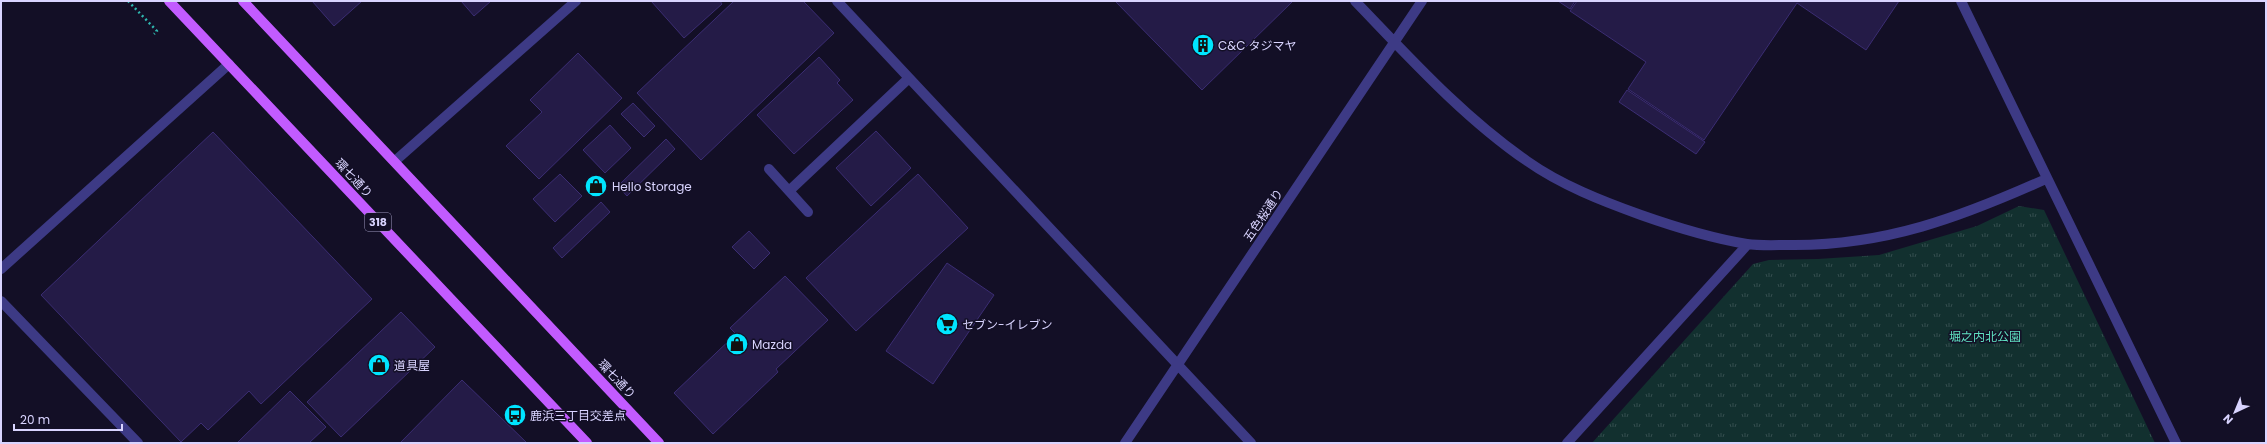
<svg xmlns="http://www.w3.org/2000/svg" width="2267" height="444" viewBox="0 0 2267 444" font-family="Poppins,'Noto Sans JP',sans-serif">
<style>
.park{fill:url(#park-tufts)}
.building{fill:#241b47;stroke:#3b2d73}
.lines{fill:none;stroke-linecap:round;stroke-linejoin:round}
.path{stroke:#2fb8b0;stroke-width:2.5;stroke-dasharray:2 3;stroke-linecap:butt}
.minor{stroke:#3d3a85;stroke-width:10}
.major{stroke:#c25bff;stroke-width:10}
.labels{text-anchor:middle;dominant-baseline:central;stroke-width:3;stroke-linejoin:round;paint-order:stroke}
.shield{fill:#130f26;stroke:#9e99be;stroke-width:1}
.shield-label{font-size:11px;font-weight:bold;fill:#d9d4ff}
.poi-label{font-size:12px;fill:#d9d4ff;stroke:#130f26;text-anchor:start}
.street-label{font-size:12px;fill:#d9d4ff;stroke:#130f26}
.park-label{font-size:12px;fill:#5fe0c0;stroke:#130f26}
</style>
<defs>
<pattern id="park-tufts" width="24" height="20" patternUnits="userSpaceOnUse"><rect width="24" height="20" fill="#12302f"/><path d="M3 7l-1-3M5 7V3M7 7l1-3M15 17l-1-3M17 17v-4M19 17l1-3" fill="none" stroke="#344d4e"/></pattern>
</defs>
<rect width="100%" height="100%" fill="#130f26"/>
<path class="park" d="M2019,206L2044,210L2155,443H1592L1753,264L1769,260L1818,259L1879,255L1977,226Z"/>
<path class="building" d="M312,1H362L334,26Z
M461,1H491L474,16Z
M651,1H720L722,4L684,38Z
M734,1H803L834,33L701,160L637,93Z
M1115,1H1293L1202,90Z
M1558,1H1575L1570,9Z
M1577,1H1899L1866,50L1797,3L1704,140L1628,89L1646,62L1570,11Z
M578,53L622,98L539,179L506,146L542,112L530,100Z
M819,57L840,80L837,83L853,100L794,154L757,115Z
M1627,90L1705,142L1696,154L1619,102Z
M633,103L655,126L644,137L621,114Z
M610,125L631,148L605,173L583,150Z
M876,131L911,168L871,206L836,168Z
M213,132L372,299L261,404L249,391L208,430L201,423L181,442L41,295Z
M666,139L675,149L627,196L618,186Z
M560,174L582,196L555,222L533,199Z
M918,174L968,228L856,331L806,278Z
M601,202L610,212L562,258L553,248Z
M749,231L770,253L754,269L732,247Z
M947,263L994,295L933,384L886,351Z
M785,276L828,320L776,369L778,372L713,434L674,393L736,334L730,328Z
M401,312L435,347L341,437L307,402Z
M462,380L527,443H400Z
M290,391L326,427L309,443H237Z"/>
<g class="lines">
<path class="path" d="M128,1L157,31L154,34"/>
<path class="minor" d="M837,1L1251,443
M1355,1C1409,57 1463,117 1527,161C1561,185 1602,201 1641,215C1675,227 1710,238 1747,244C1761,246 1776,245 1790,245C1885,246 1961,217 2046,179
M1961,1L2176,443
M395,161L576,1
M769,169L808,212
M789,191L909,78
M1,269L229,64
M1,301L138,443
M1125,443L1422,1
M1567,443L1748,244"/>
<path class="major" d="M169,1L587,443
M243,1L659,443"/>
</g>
<defs>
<g id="building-disc" transform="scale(1.15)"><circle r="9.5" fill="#00e5ff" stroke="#130f26"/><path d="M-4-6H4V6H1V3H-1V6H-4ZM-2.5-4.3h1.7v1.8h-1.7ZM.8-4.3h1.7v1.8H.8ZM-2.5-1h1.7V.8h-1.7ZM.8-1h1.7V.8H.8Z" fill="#111"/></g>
<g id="shop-disc" transform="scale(1.15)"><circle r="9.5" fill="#00e5ff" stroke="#130f26"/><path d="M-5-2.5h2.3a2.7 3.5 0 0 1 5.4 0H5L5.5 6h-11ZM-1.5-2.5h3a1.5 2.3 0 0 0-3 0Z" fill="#111"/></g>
<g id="supermarket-disc" transform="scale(1.15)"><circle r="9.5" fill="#00e5ff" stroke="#130f26"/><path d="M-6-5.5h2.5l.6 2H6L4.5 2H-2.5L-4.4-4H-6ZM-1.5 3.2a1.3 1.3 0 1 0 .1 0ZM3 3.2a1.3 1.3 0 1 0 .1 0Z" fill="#111"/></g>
<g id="bus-disc" transform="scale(1.15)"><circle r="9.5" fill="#00e5ff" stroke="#130f26"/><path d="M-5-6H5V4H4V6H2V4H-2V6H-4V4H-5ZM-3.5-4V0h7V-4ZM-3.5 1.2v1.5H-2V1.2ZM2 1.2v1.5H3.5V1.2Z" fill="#111"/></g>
</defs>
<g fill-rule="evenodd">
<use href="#building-disc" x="1203" y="45"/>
<use href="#shop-disc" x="596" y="186"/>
<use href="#supermarket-disc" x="947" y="324"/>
<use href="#shop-disc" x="737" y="344"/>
<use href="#shop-disc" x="379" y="365"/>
<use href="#bus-disc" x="515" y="415"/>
</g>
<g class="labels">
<rect class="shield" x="365" y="213" width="26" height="18" rx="3"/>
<g class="shield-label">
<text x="378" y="222">318</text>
</g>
<g class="poi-label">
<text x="1218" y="45">C&amp;C タジマヤ</text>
<text x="612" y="186">Hello Storage</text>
<text x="962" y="324">セブン-イレブン</text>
<text x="752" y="344">Mazda</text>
<text x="394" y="365">道具屋</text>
<text x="530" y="415">鹿浜三丁目交差点</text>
</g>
<g class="street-label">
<text transform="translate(354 178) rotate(47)">環七通り</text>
<text transform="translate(1263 215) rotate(-56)">五色桜通り</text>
<text transform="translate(617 379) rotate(47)">環七通り</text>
</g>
<g class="park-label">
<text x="1985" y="336">堀之内北公園</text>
</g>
</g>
<rect width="2267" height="444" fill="none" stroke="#d9d4ff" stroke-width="4"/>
<g transform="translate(2235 412) rotate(224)" stroke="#130f26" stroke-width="3" paint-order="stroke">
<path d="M0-3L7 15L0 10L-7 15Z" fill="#d9d4ff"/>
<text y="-6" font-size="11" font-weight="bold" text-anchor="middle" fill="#d9d4ff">N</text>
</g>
<path d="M14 424v6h108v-6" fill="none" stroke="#d9d4ff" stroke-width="2"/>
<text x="20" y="424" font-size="12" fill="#d9d4ff" stroke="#130f26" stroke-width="3" paint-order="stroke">20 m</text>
</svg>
